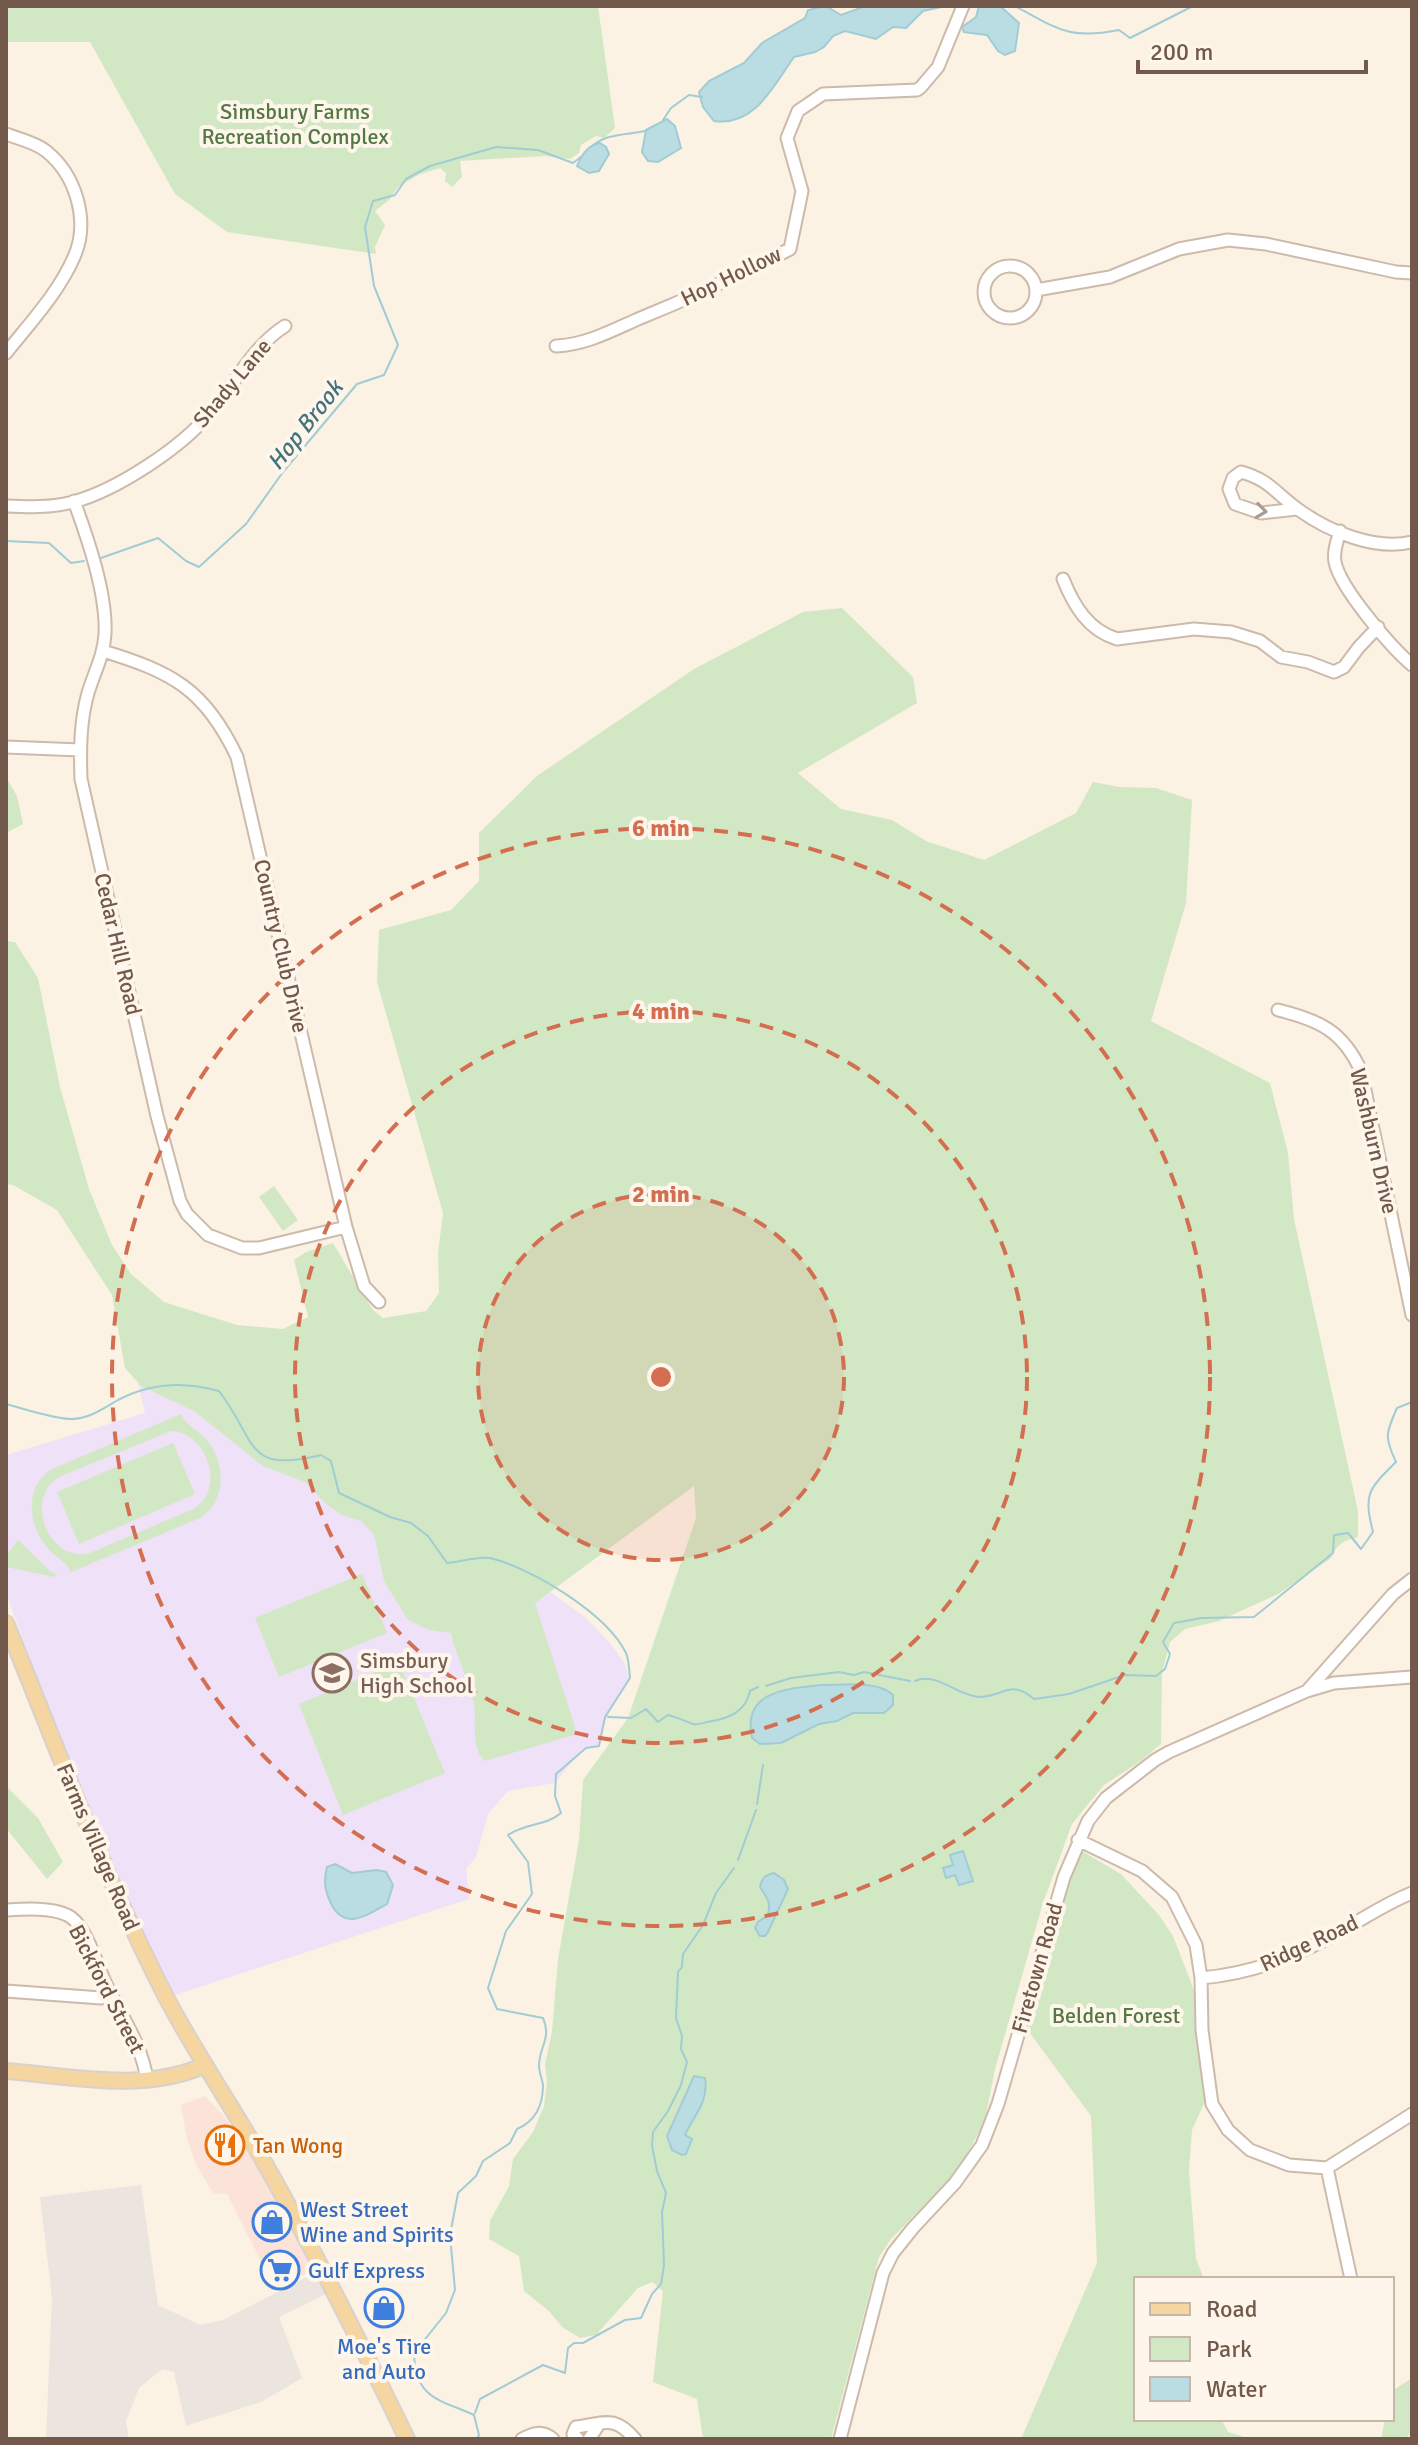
<svg xmlns="http://www.w3.org/2000/svg" width="1418" height="2445" viewBox="0 0 1418 2445" font-family="Signika,sans-serif">
<style>
.commercial{fill:#fbe3d9}
.industrial{fill:#ebe4df}
.education{fill:#efe1f7}
.green{fill:#d2e8c4;fill-rule:evenodd}
.water{fill:#badde3;stroke:#a1ccd4;stroke-width:2}
.lines{fill:none;stroke-linecap:round;stroke-linejoin:round}
.stream{stroke:#a1ccd4;stroke-width:2}
.minor-casing{stroke:#ccbaab;stroke-width:15}
.major-casing{stroke:#d8d1cd;stroke-width:18}
.minor{stroke:#fff;stroke-width:11}
.major{stroke:#f6d6a0;stroke-width:14}
.oneway{stroke:#aa9b93}
.ring{fill:none;stroke:#d36e50;stroke-width:4;stroke-dasharray:14 10}
.labels{text-anchor:middle;dominant-baseline:central;stroke-width:8;stroke-linejoin:round;paint-order:stroke}
.park-label{font-size:22px;fill:#537844;stroke:#fef6ea}
.street-label{font-size:22px;fill:#72594b;stroke:#fef6ea}
.education-label{font-size:22px;fill:#785e54;stroke:#fef6ea;text-anchor:start}
.food-label{font-size:22px;fill:#c56008;stroke:#fef6ea;text-anchor:start}
.shop-label{font-size:22px;fill:#366cbe;stroke:#fef6ea;text-anchor:start}
.water-label{font-size:24px;font-style:italic;fill:#43737e;stroke:#fef6ea}
.centre{fill:#d36e50;stroke:#fef6ea;stroke-width:4}
.ring-label{font-size:24px;text-anchor:middle;font-weight:bold;fill:#d36e50;stroke:#fef6ea;stroke-width:8;stroke-linejoin:round;paint-order:stroke}
</style>
<rect width="100%" height="100%" fill="#fbf2e4"/>
<path class="commercial" d="M205,2096L228,2121L265,2181L314,2270L271,2291L258,2255L227,2194L213,2193L196,2164L187,2139L181,2105Z"/>
<path class="industrial" d="M141,2185L158,2305L200,2325L223,2320L315,2273L326,2294L279,2317L302,2378L261,2402L186,2426L174,2372L162,2369L139,2388L126,2421L129,2439H46L52,2297L40,2197Z"/>
<path class="education" d="M135,1370L538,1583L586,1618L610,1643L625,1664L629,1679L609,1711L598,1745L582,1749L555,1783L508,1791L488,1814L476,1857L466,1869L469,1899L172,1996L164,1984L47,1706L6,1593V1455L145,1413Z"/>
<path class="green" d="M6,6H598L615,128L604,138L596,136L581,145L579,153L570,159L545,156L460,161L462,177L452,187L445,181L446,173L440,168L418,175L398,187L390,199L375,211L385,225L375,247L376,254L227,232L175,194L90,42H6Z
M842,608L913,677L917,703L798,773L841,809L892,820L926,841L984,860L1076,813L1093,782L1119,787L1156,788L1192,800L1186,903L1151,1021L1270,1083L1288,1153L1294,1219L1358,1511V1537L1345,1541L1337,1547L1330,1559L1278,1594L1219,1621L1185,1629L1170,1642L1162,1673L1161,1744L1138,1763L1104,1785L1072,1824L1043,1903L995,2069L985,2120L964,2161L951,2178L891,2239L879,2257L831,2439H703L697,2399L653,2382L663,2291L652,2282L638,2288L596,2335L580,2338L562,2327L549,2311L524,2291L519,2256L489,2239L490,2221L509,2186L513,2159L533,2132L544,2106L547,2082L545,2064L552,2032L558,1959L579,1840L583,1780L628,1718L696,1518L694,1486L535,1603L575,1727L574,1735L485,1761C472,1750 475,1728 475,1713C474,1689 456,1658 451,1633L429,1630L408,1620L384,1581L374,1534L361,1521L342,1515L326,1504L305,1482L263,1466L194,1411L141,1386L125,1368L112,1295L57,1210L13,1185L6,1184V941L15,942L38,978L60,1087L89,1189L112,1245L131,1274L164,1302L237,1325L283,1329L308,1317L294,1260L306,1252L333,1243L372,1309L383,1318L426,1311L439,1293L438,1253L443,1213L377,982L379,930L451,910L479,881V833L537,776L694,669L803,612Z
M6,777L17,796L23,824L6,833Z
M274,1186L298,1220L283,1231L259,1197Z
M181,1414C186,1426 198,1430 207,1440C226,1464 227,1501 200,1518L71,1572C66,1561 54,1557 46,1546C27,1523 25,1485 52,1469ZM171,1431C207,1432 227,1490 193,1509L90,1553C49,1564 23,1498 59,1477Z
M173,1443L195,1494L79,1544L57,1492Z
M18,1540L51,1572L57,1574L55,1577L6,1567V1556Z
M362,1574L387,1633L279,1677L255,1618Z
M399,1662L445,1773L343,1815L299,1704Z
M6,1786L38,1818L63,1862L47,1879L6,1828Z
M1080,1850L1121,1874L1159,1915L1173,1936L1192,1985L1198,2006L1206,2099L1192,2130L1189,2171L1196,2259L1204,2279H1136V2419H1221L1228,2432L1251,2439H1021L1097,2263L1091,2116L1024,2025Z
M1412,2378V2433L1404,2439H1381L1385,2419H1392V2391Z"/>
<path class="water" d="M826,6L841,15L866,6H946L923,11L906,28L893,27L876,39L845,31L833,36L824,47L815,52L794,57C774,85 755,127 714,121L703,107L699,92L709,81L744,63L762,43L805,18L808,10Z
M979,6H1000L1019,23L1015,51L1005,55L998,51L987,35L964,32L962,27L976,17Z
M667,119L675,126L681,148L658,162L648,161L642,152L646,130Z
M600,143L606,147L609,154L599,171L589,173L577,166C581,156 588,145 600,143Z
M822,1685C842,1685 878,1680 893,1695V1705L884,1713H853L837,1721L819,1724L781,1743L760,1744L752,1738C742,1690 787,1689 822,1685Z
M963,1851L973,1881L959,1885L955,1875L946,1878L943,1868L953,1865L950,1855Z
M335,1864L352,1873L377,1870L386,1872L393,1885L387,1904C364,1917 342,1932 329,1899C324,1888 324,1878 327,1867Z
M774,1873L784,1880L788,1889L768,1932L765,1936H760L755,1928L758,1922L768,1915C771,1901 767,1898 760,1887C762,1878 765,1875 774,1873Z
M694,2076L705,2078C709,2102 694,2115 685,2135L692,2139L686,2154L682,2155L672,2150L667,2136Z"/>
<g class="lines">
<path class="stream" d="M1015,6C1058,29 1069,40 1119,30L1130,38L1193,6
M663,120L671,108L689,95L702,97
M591,147C606,133 627,135 645,131
M6,541L49,543L71,563L84,561
M98,559L158,538L186,561L199,567L246,524L283,472L357,384L384,375L398,345L374,286L365,227L373,201L395,195L406,179L430,166L496,147L538,150L573,163L581,157
M6,1404C25,1409 54,1419 72,1419C89,1419 104,1408 118,1400C150,1383 184,1381 219,1391C258,1442 244,1474 321,1455L331,1461L339,1493L390,1517L411,1523L428,1536L447,1563C460,1562 478,1556 490,1558C532,1568 607,1614 626,1653C629,1660 629,1670 630,1678L605,1717L599,1746L586,1748L556,1774L555,1796L561,1813C546,1826 525,1823 508,1835L528,1862L532,1894L506,1931L488,1988L497,2009L543,2018C552,2039 539,2046 539,2066C539,2072 542,2078 543,2085C543,2105 536,2121 517,2129L510,2143L483,2161L476,2176L458,2193L450,2235L455,2290L446,2313L414,2353C415,2399 439,2399 474,2415L479,2435L477,2439
M915,1681C936,1671 959,1697 981,1697C1004,1696 1011,1679 1034,1699L1069,1694L1125,1675L1156,1676L1165,1669L1170,1654L1163,1642L1174,1623L1202,1618L1254,1617L1333,1553L1334,1535L1348,1533L1361,1549L1373,1532C1363,1493 1369,1489 1396,1462C1384,1437 1386,1433 1397,1408L1412,1402
M766,1686L791,1678L839,1672L854,1675L864,1672L910,1681
M608,1717L631,1718L646,1709L658,1722L668,1715C677,1717 684,1721 693,1724C699,1725 706,1722 712,1721C730,1718 746,1711 750,1691L758,1687
M757,1804L763,1765
M738,1860L756,1810
M475,2413L480,2399L543,2365L565,2373L568,2348L574,2343H583L625,2320L641,2318L652,2294L661,2284L664,2265L662,2212L666,2193L657,2171L652,2146L653,2132L668,2111L681,2085L687,2062L681,2049L682,2036L676,2018L678,1972L682,1967L683,1954L703,1925L716,1893L734,1868"/>
<g class="minor-casing">
<path id="minor" d="M6,134C19,139 35,142 46,151C76,175 90,221 74,257C59,292 30,323 6,353
M984 292a26 26 0 1 1 52 0a26 26 0 1 1-52 0Z
M1036,290L1110,277L1179,249L1228,240L1266,244L1396,272L1412,273
M556,346C585,345 611,331 638,319C690,298 740,275 790,249L802,191L787,138L798,111L823,94L917,90L921,87L938,67L963,6
M74,501C88,539 107,594 105,634C104,655 94,673 88,693C80,721 80,751 81,779L157,1116L180,1201L187,1214L208,1235L242,1248H259L346,1227
M6,506C29,507 50,508 73,502C117,490 181,448 210,413C235,384 252,347 285,326
M1297,509L1261,513L1235,504L1229,489L1233,478L1241,472C1270,480 1275,493 1299,510C1328,531 1375,551 1412,542
M1340,531C1337,541 1333,552 1335,562C1340,588 1391,647 1412,665
M1063,579C1074,606 1088,630 1117,639L1194,629L1231,632L1260,641L1281,657L1308,662L1334,672L1344,667L1359,647L1378,627
M103,651C172,672 205,689 237,757L346,1227L364,1286L379,1302
M6,747L80,750
M1278,1010C1319,1020 1343,1031 1361,1071L1412,1315
M1307,1691L1393,1594L1412,1579
M1078,1840L1142,1871L1172,1897L1196,1945L1201,1978L1202,2030L1212,2104L1228,2130L1250,2150L1289,2165L1327,2168L1412,2114
M6,1910C23,1909 51,1907 67,1915C86,1923 97,1966 106,1984C121,2016 142,2044 147,2080
M1201,1978C1250,1974 1298,1956 1341,1931C1365,1918 1386,1903 1412,1893
M6,1991L101,1998L111,1994
M1327,2168L1351,2279
M522,2439C533,2433 542,2430 553,2439
M578,2439L573,2434L576,2427C605,2423 614,2415 635,2439
M589,2439L600,2423
M840,2439L883,2273L893,2253L913,2228L955,2183L982,2145L998,2104L1064,1877L1088,1821L1106,1798L1155,1760L1169,1752L1307,1691L1334,1683L1412,1677"/>
</g>
<g class="major-casing">
<path id="major" d="M6,1623C57,1748 104,1876 166,1997C197,2056 235,2111 268,2169C318,2257 363,2348 407,2439
M6,2071C70,2076 145,2093 205,2065"/>
</g>
<use href="#minor" class="minor"/>
<use href="#major" class="major"/>
</g>
<defs><path id="oneway-chevron" d="M-2-3.5L2.5 0L-2 3.5" fill="none" stroke-width="1.6" stroke-linecap="round" stroke-linejoin="round" transform="scale(2)"/></defs>
<use class="oneway" href="#oneway-chevron" transform="translate(1261 511) rotate(7)"/>
<circle cx="661" cy="1377" r="183" fill="#d36e50" fill-opacity=".12"/>
<g class="ring">
<circle cx="661" cy="1377" r="183"/>
<circle cx="661" cy="1377" r="366"/>
<circle cx="661" cy="1377" r="549"/>
</g>
<defs>
<g id="school-ring" transform="scale(2)"><circle r="9.5" fill="#fef6ea" stroke="#8d6e63" stroke-width="1.5"/><path d="M0-5L7-2L0 1L-7-2ZM-4 1L0 2.5L4 1V4Q0 6-4 4Z" fill="#8d6e63"/></g>
<g id="restaurant-ring" transform="scale(2)"><circle r="9.5" fill="#fef6ea" stroke="#e8710a" stroke-width="1.5"/><path d="M-5-6h1v4h1v-4h1v4h1v-4h1v5L-1.5 .5V6h-2V.5L-5-1ZM5-6V6H3V1.5H1.5Q1.5-4 5-6Z" fill="#e8710a"/></g>
<g id="shop-ring" transform="scale(2)"><circle r="9.5" fill="#fef6ea" stroke="#3f7fe0" stroke-width="1.5"/><path d="M-5-2.5h2.3a2.7 3.5 0 0 1 5.4 0H5L5.5 6h-11ZM-1.5-2.5h3a1.5 2.3 0 0 0-3 0Z" fill="#3f7fe0"/></g>
<g id="supermarket-ring" transform="scale(2)"><circle r="9.5" fill="#fef6ea" stroke="#3f7fe0" stroke-width="1.5"/><path d="M-6-5.5h2.5l.6 2H6L4.5 2H-2.5L-4.4-4H-6ZM-1.5 3.2a1.3 1.3 0 1 0 .1 0ZM3 3.2a1.3 1.3 0 1 0 .1 0Z" fill="#3f7fe0"/></g>
</defs>
<g fill-rule="evenodd">
<use href="#school-ring" x="332" y="1673"/>
<use href="#restaurant-ring" x="225" y="2145"/>
<use href="#shop-ring" x="272" y="2222"/>
<use href="#supermarket-ring" x="280" y="2270"/>
<use href="#shop-ring" x="384" y="2308"/>
</g>
<g class="labels">
<g class="park-label">
<text x="295" y="111">Simsbury Farms<tspan x="295" dy="25">Recreation Complex</tspan></text>
<text x="1116" y="2015">Belden Forest</text>
</g>
<g class="street-label">
<text transform="translate(731 276) rotate(-26)">Hop Hollow</text>
<text transform="translate(232 383) rotate(-50)">Shady Lane</text>
<text transform="translate(118 944) rotate(77)">Cedar Hill Road</text>
<text transform="translate(281 946) rotate(77)">Country Club Drive</text>
<text transform="translate(1374 1141) rotate(77)">Washburn Drive</text>
<text transform="translate(98 1847) rotate(67)">Farms Village Road</text>
<text transform="translate(1309 1943) rotate(-25)">Ridge Road</text>
<text transform="translate(1037 1968) rotate(-74)">Firetown Road</text>
<text transform="translate(107 1989) rotate(63)">Bickford Street</text>
</g>
<g class="education-label">
<text x="360" y="1660">Simsbury<tspan x="360" dy="25">High School</tspan></text>
</g>
<g class="food-label">
<text x="253" y="2145">Tan Wong</text>
</g>
<g class="shop-label">
<text x="300" y="2209">West Street<tspan x="300" dy="25">Wine and Spirits</tspan></text>
<text x="308" y="2270">Gulf Express</text>
<text x="384" y="2346" text-anchor="middle">Moe's Tire<tspan x="384" dy="25">and Auto</tspan></text>
</g>
<g class="water-label">
<text transform="translate(305 425) rotate(-52)">Hop Brook</text>
</g>
</g>
<circle cx="661" cy="1377" r="12" class="centre"/>
<g class="ring-label">
<text x="661" y="836">6 min</text>
<text x="661" y="1019">4 min</text>
<text x="661" y="1202">2 min</text>
</g>
<rect width="1418" height="2445" fill="none" stroke="#72594b" stroke-width="16"/>
<rect x="1134" y="2277" width="260" height="144" fill="#fef6ea" stroke="#c6b7aa" stroke-width="2"/>
<rect x="1150" y="2303" width="40" height="12" fill="#f6d6a0" stroke="#c6b7aa" stroke-width="2"/>
<text x="1206" y="2317" font-size="24" fill="#72594b">Road</text>
<rect x="1150" y="2337" width="40" height="24" fill="#d2e8c4" stroke="#c6b7aa" stroke-width="2"/>
<text x="1206" y="2357" font-size="24" fill="#72594b">Park</text>
<rect x="1150" y="2377" width="40" height="24" fill="#badde3" stroke="#c6b7aa" stroke-width="2"/>
<text x="1206" y="2397" font-size="24" fill="#72594b">Water</text>
<path d="M1138 60v12h228v-12" fill="none" stroke="#72594b" stroke-width="4"/>
<text x="1150" y="60" font-size="24" fill="#72594b" stroke="#fef6ea" stroke-width="6" paint-order="stroke">200 m</text>
</svg>
